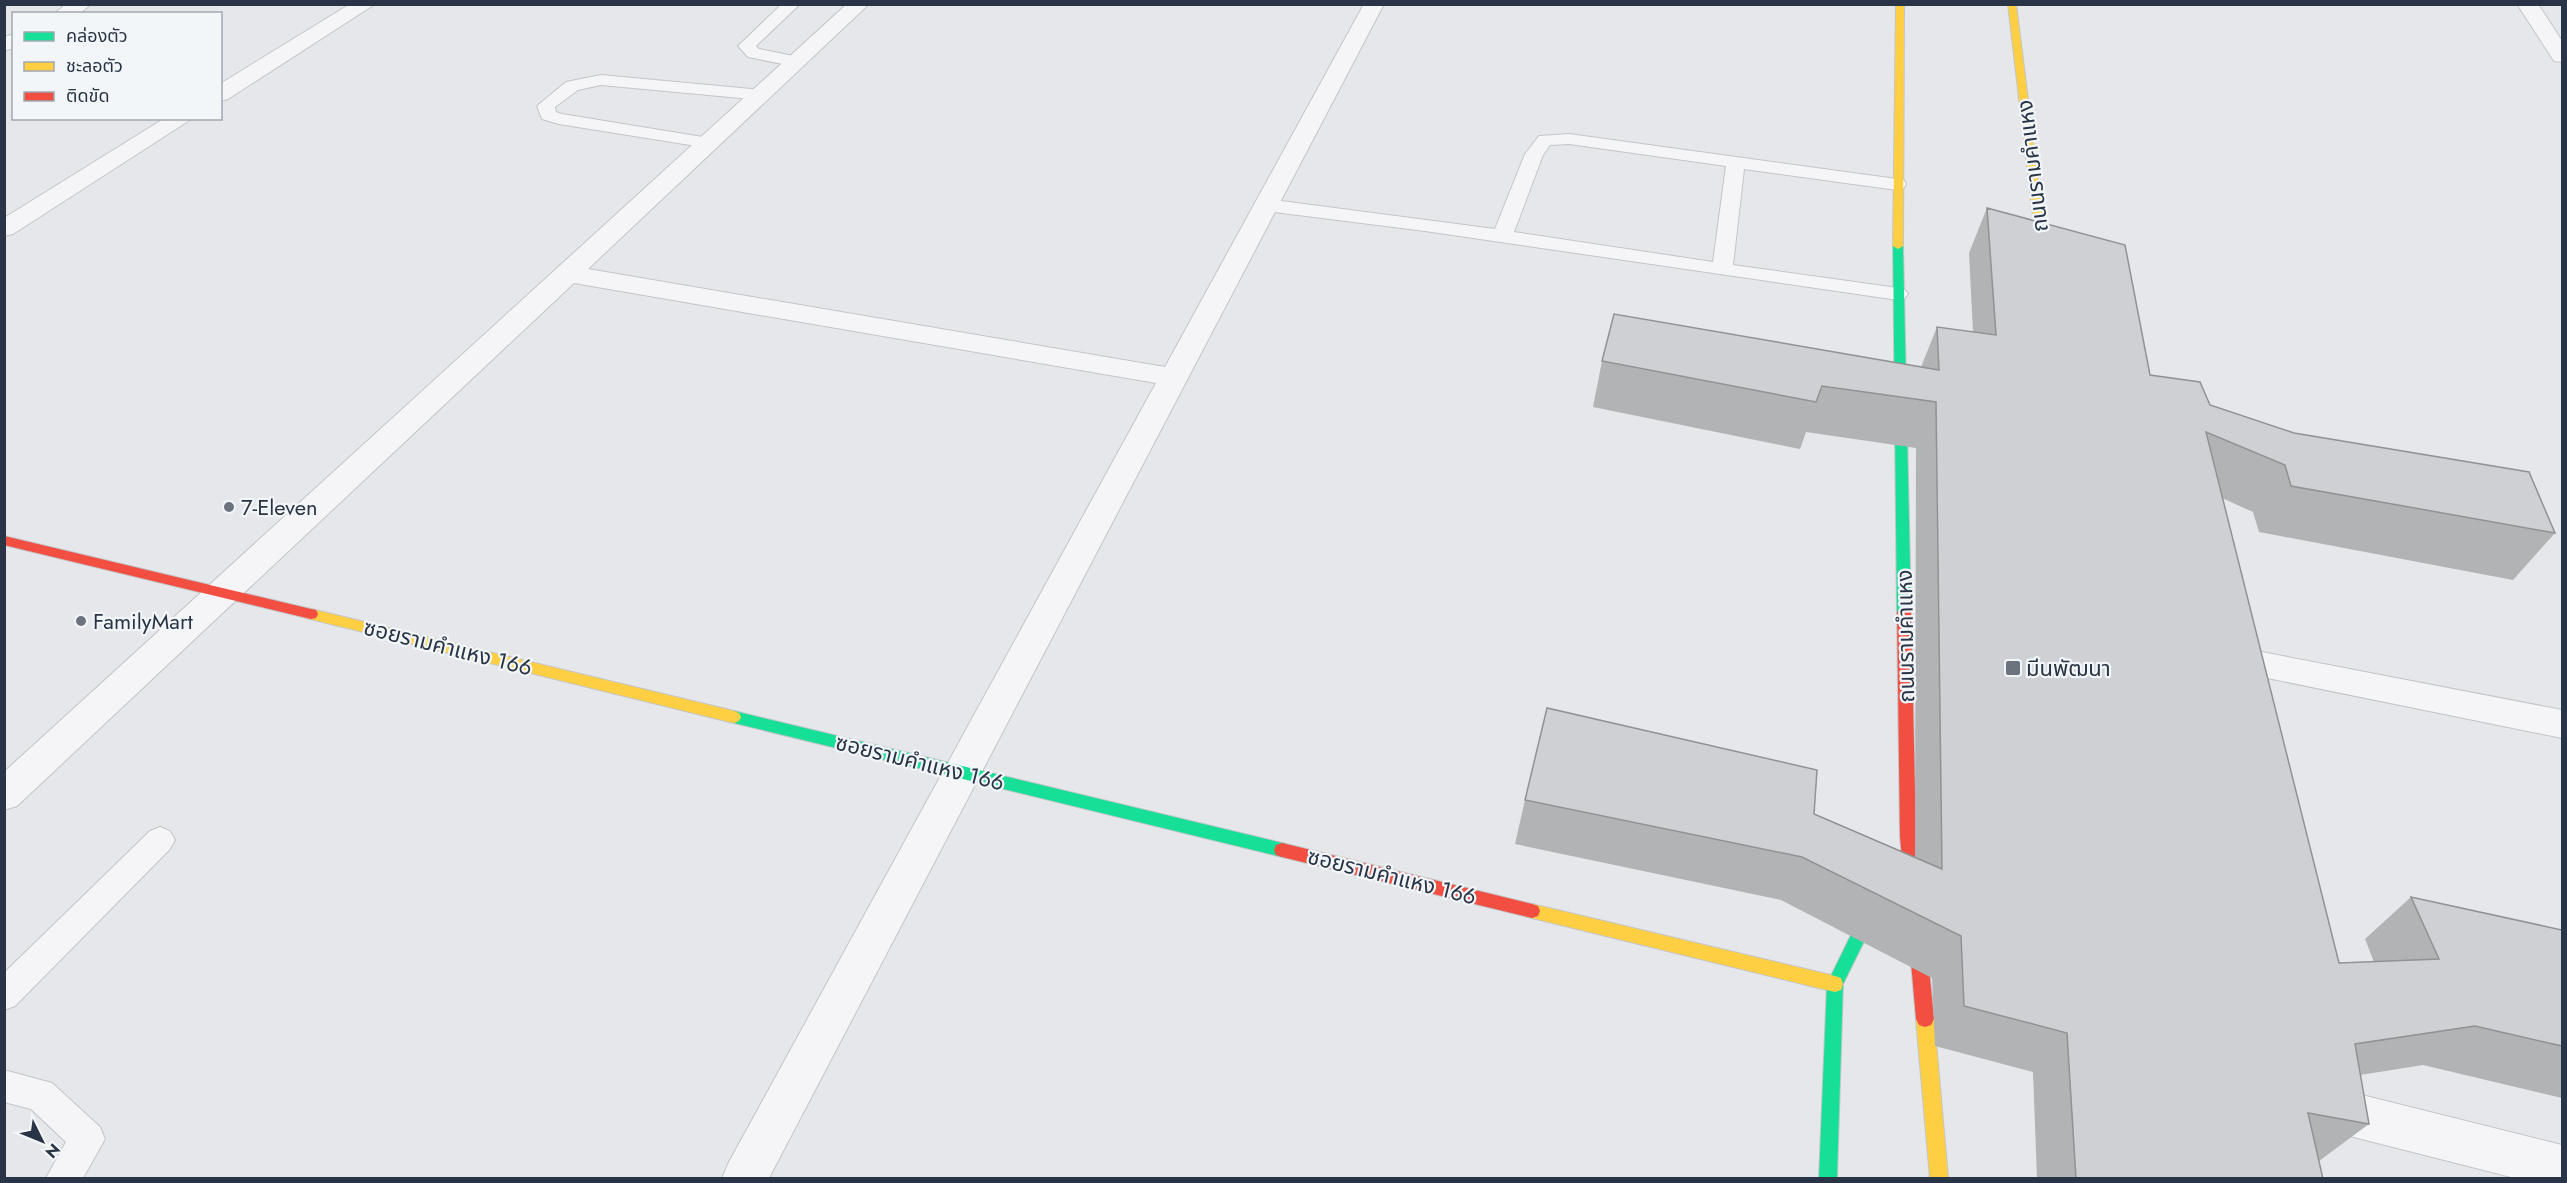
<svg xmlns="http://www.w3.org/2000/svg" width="2567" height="1183" viewBox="0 0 2567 1183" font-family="Jost,'Noto Sans Thai',sans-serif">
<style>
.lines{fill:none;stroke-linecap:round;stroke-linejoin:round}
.lane-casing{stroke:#c3c5c8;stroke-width:2}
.street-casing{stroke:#c3c5c8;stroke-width:2}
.fast-casing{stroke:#c3c5c8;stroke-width:2}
.slow-casing{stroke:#c3c5c8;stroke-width:2}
.jam-casing{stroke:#c3c5c8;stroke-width:2}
.lane{fill:#f5f5f7;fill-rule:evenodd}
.street{fill:#f5f5f7;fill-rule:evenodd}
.fast{fill:#16e098;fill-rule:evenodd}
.slow{fill:#ffcf43;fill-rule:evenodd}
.jam{fill:#f24e42;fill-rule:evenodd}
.wall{fill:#b1b3b5}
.building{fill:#ced0d3;stroke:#909294;stroke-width:1.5}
.poi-dot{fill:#6b737f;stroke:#f3f6f9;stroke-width:2}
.labels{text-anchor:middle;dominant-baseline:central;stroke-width:4.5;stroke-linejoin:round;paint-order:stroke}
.street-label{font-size:22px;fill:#293446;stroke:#f3f6f9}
.poi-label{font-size:22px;fill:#293446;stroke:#f3f6f9;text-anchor:start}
</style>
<rect width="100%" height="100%" fill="#e5e7ea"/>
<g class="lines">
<g class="lane-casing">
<path id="lane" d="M782,4H800L756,46L759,49L803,58L805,62L803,66L797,67L748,57L738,46Z
M601,75L762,90L771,95L762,100L601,85L578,90L555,107L556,112L562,114L715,139L718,143L709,148L559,124L542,119L537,106L566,82Z
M1569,134L1904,180L1906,184L1904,188L1897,190L1744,169L1733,265L1898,288L1905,290L1908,294L1905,298L1898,300L1425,231L1267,211L1257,205L1267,199L1495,229L1525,154L1539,136ZM1569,144L1726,166L1713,262L1514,232L1543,155L1550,145Z
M160,827L170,831L175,840L170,849L15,1006L4,1010V973L150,831Z
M4,1070L52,1083L100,1127L105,1139L83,1178H46L66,1142L31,1109L4,1102Z"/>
</g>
<g class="street-casing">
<path id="street" d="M66,4H91L79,14H54Z
M350,4H375L228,99L220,101V84Z
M847,4H869L588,269L1165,367L1364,4H1384L769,1178H722L729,1162L1156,383L574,283L17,806L4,810V772Z
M2517,4H2538L2562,41V62L2554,61Z
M14,34V48L4,51V37Z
M165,118H193L13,234L4,236V218Z
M2220,644L2562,710V738L2208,666L2203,657L2208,648Z
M2326,1086L2562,1145V1178H2515L2326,1130L2310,1123L2304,1108L2310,1093Z"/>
</g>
<g class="fast-casing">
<path id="fast" d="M1898,243L1903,246L1911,612L1904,617L1897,612L1893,246Z
M734,711L1282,843L1288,845L1290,850L1288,855L1282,857L734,723L729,721L727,717L729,713Z
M1877,892L1883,894L1885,899L1843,984L1837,1178H1819L1827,984L1871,894Z"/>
</g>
<g class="slow-casing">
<path id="slow" d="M1896,4H1904L1903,246L1898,249L1893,246Z
M2008,4H2016L2049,268L2044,271L2039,268Z
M311,609L734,711L739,713L741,717L739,721L734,723L306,618L304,614L306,610Z
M1532,904L1835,976L1841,978L1843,984L1841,990L1835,992L1532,918L1526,916L1524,911L1526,906Z
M1925,1011L1931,1013L1934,1019L1948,1178H1930L1916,1019L1919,1013Z"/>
</g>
<g class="jam-casing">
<path id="jam" d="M4,536L311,609L316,610L318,614L316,618L311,619L4,545Z
M1904,607L1911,612L1916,836L1934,1019L1931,1025L1925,1027L1919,1025L1916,1019L1900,836L1897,612Z
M1282,843L1532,904L1538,906L1540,911L1538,916L1532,918L1282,857L1276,855L1274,850L1276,845Z"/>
</g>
<use href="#lane" class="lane"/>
<use href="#street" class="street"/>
<use href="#fast" class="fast"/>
<use href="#slow" class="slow"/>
<use href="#jam" class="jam"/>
</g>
<path class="wall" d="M1987,208L2150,375L2210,405L2555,533L2513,580L2259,532L2253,512L2222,498L2339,963L2374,962L2365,939L2411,897L2562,930V1098L2423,1065L2360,1075L2369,1124L2319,1161L2323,1179H2037L2033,1072L1935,1046L1932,978L1781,900L1515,844L1525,800L1814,814L1915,858L1916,448L1806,432L1800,449L1593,407L1602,361L1921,367L1937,327L1973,332L1969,253Z"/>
<path class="building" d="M1987,208L2125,245L2150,375L2200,382L2210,405L2294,433L2529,472L2555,533L2291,486L2285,465L2206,432L2339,963L2439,959L2411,897L2562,930V1046L2475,1026L2355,1044L2369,1124L2308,1113L2323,1179H2076L2067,1033L1964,1006L1961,936L1802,857L1525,800L1547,708L1817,770L1814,814L1942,869L1936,402L1822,386L1816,402L1602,361L1614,314L1939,370L1937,327L1996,335Z"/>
<g class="poi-dot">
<circle cx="229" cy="507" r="6"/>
<circle cx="81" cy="621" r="6"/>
<rect x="2005" y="660" width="16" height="16" rx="3"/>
</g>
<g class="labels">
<g class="street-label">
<text transform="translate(2032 166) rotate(-97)">ถนนรามคำแหง</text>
<text transform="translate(1905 636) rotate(-91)">ถนนรามคำแหง</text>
<text transform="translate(448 647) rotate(14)">ซอยรามคำแหง 166</text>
<text transform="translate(920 762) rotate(14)">ซอยรามคำแหง 166</text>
<text transform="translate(1392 876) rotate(14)">ซอยรามคำแหง 166</text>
</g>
<g class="poi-label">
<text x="241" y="507">7-Eleven</text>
<text x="93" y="621">FamilyMart</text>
<text x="2026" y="668">มีนพัฒนา</text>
</g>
</g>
<rect width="2567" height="1183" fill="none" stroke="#293446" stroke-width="12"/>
<rect x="12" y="12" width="210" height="108" fill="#f3f6f9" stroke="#a2a8b1" stroke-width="1.5"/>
<rect x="24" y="32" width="30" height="9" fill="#16e098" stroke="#a2a8b1" stroke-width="1.5"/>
<text x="66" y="42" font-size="18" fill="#293446">คล่องตัว</text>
<rect x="24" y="62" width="30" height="9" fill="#ffcf43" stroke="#a2a8b1" stroke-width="1.5"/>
<text x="66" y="72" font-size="18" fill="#293446">ชะลอตัว</text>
<rect x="24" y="92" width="30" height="9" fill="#f24e42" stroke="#a2a8b1" stroke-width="1.5"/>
<text x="66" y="102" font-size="18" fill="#293446">ติดขัด</text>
<g transform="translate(42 1141) rotate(133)" stroke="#f3f6f9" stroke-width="4.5" paint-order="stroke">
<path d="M0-4.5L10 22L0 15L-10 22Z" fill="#293446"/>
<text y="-9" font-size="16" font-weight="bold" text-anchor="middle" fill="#293446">N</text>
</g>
</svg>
